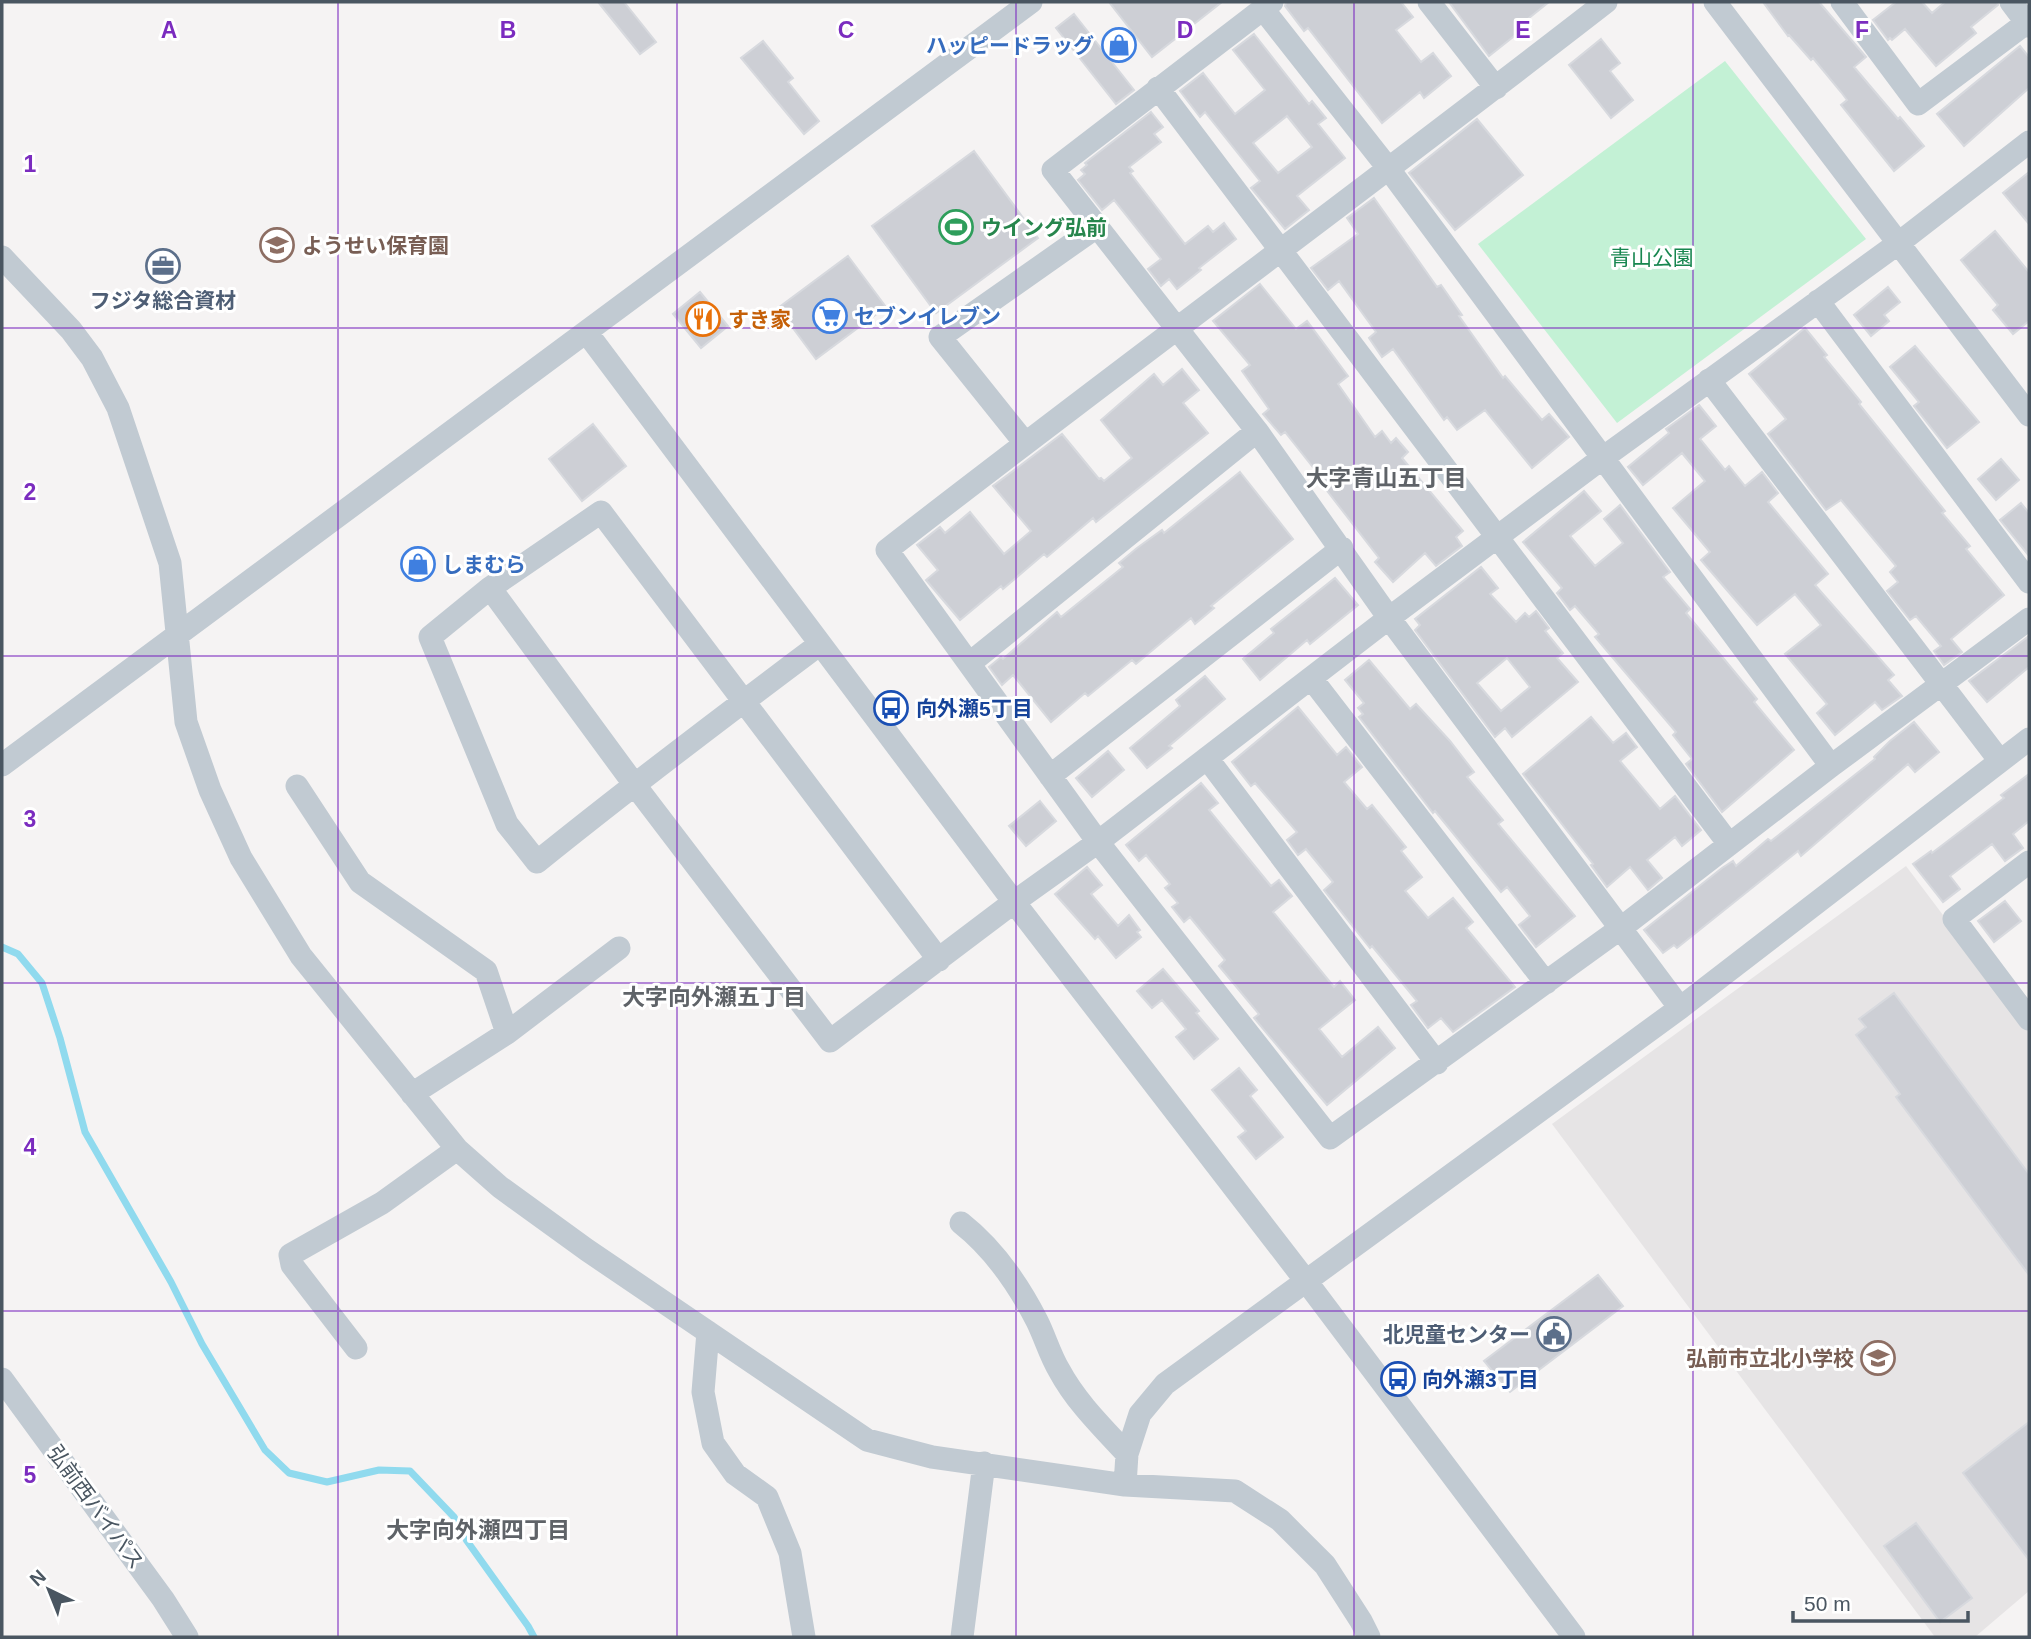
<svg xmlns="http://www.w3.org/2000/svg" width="2031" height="1639" viewBox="0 0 2031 1639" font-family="Helvetica,'Noto Sans JP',sans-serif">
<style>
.education{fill:#e6e4e5}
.green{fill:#c3f1d5}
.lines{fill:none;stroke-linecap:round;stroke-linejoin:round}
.stream{stroke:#90daee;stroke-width:7}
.building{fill:#cdcfd5;stroke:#d7d9de;stroke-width:2;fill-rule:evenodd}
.minor{stroke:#c1cad2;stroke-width:23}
.grid{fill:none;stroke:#7b2cbf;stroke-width:2;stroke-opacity:0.55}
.labels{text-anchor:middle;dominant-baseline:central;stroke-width:6;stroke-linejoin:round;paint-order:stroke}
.shop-label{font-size:21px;font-weight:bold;fill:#366cbe;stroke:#fff;text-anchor:start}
.leisure-label{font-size:21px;font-weight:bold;fill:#27864d;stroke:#fff;text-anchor:start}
.education-label{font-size:21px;font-weight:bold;fill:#785e54;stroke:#fff;text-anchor:start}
.park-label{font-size:21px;fill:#17864f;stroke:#fff}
.service-label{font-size:21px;font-weight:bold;fill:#4e5e75;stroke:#fff}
.food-label{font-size:21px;font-weight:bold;fill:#c56008;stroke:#fff;text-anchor:start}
.transit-label{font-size:21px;font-weight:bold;fill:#164399;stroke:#fff;text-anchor:start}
.street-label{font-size:21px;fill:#4a5661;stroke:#fff}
.neighbourhood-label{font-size:23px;font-weight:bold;fill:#5f6368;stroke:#fff}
.grid-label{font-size:23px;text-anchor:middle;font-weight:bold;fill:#7b2cbf;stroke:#fff;stroke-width:6;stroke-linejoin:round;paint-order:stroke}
</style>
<rect width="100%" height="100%" fill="#f5f3f3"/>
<path class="education" d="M1906,866L2029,1029V1591L1975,1637H1935L1552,1124Z"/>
<path class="green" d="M1725,61L1866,239L1617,423L1478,244Z"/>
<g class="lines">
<path class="stream" d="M2,947L18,954L42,983L60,1038L85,1132L171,1282L202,1344L265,1450L289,1473L327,1482L379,1470L410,1471L454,1517L467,1541L528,1626L534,1637"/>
</g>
<path class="building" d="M598,2H624L656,42L640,54Z
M1109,2H1222L1152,57Z
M1286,2H1401L1413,17L1396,30L1421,62L1433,53L1451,76L1424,98L1420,92L1382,123L1308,28L1304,31L1285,6Z
M1449,2H1549L1524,22L1527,26L1489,56Z
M1763,2H1819L1866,57L1854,67L1898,119L1900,117L1924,146L1894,171L1841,105L1847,100L1841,92L1813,58L1811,60L1789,35L1788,36Z
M1896,2H1922L1932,13L1945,2H1997L1998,5L1971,27L1976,33L1936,66L1905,29L1892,40L1890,38L1888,40L1873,20Z
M1074,14L1134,90L1116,104L1056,28Z
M1254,34L1309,104L1312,101L1326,118L1318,124L1345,158L1297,196L1309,210L1285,229L1251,188L1260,181L1205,112L1200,117L1180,91L1203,73L1235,114L1265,90L1233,50ZM1287,116L1312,147L1278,173L1253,143Z
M1601,39L1620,63L1610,71L1633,100L1611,118L1569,65Z
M763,41L793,78L788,82L819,121L804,134L741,58Z
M2020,46L2029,57V88L1964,146L1937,114Z
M1151,112L1163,127L1154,134L1161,142L1129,167L1133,171L1130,173L1185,244L1208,226L1213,232L1224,223L1236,239L1199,268L1201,270L1177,289L1169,279L1161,286L1148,269L1161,259L1114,200L1102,210L1078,180L1085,174L1081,170L1087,165L1085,163Z
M1477,119L1523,175L1455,230L1409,173Z
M974,151L1038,238L936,313L872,226Z
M2029,172V224L2003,193Z
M1374,198L1437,287L1441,285L1462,315L1459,316L1503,378L1505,376L1542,420L1549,414L1569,437L1532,468L1485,410L1457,430L1447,417L1444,420L1393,349L1382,357L1369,338L1376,332L1339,281L1328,290L1311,268L1358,234L1347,218Z
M1995,231L2029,272V321L2013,334L1993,310L1998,305L1961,260Z
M848,256L886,307L816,359L778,308Z
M1260,284L1296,329L1307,321L1348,376L1338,384L1375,437L1382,431L1391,443L1396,438L1408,452L1402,458L1463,531L1456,537L1462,546L1436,566L1425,553L1393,582L1375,562L1379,558L1321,483L1323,480L1285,432L1281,435L1263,414L1269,409L1242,371L1250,365L1213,321Z
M1888,287L1900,302L1884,315L1889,321L1871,336L1854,315Z
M700,292L728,326L701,348L673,314Z
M1805,328L1827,355L1824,357L1861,402L1859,404L1945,511L1942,513L1970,546L1966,549L2004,595L1951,639L1962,652L1944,665L1934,651L1941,646L1916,616L1910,620L1887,591L1898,582L1890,572L1896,566L1841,500L1826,510L1768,434L1786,419L1749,374Z
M1915,346L1979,422L1947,448L1914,406L1919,402L1890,367Z
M1182,369L1199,390L1183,403L1208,433L1096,522L1093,518L1047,557L1044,554L1003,589L1001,586L960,620L926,580L938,570L917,545L940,527L945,533L970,512L1004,554L1031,531L993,486L1062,434L1099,479L1101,478L1104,481L1132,458L1101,420L1154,374L1163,385Z
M1699,405L1716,426L1700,439L1725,470L1729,466L1745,486L1762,472L1778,493L1768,502L1828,574L1815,585L1894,675L1888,680L1902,696L1882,710L1875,702L1835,735L1817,713L1827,704L1785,654L1821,625L1795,594L1757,625L1701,560L1710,552L1673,508L1705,481L1682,453L1643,485L1628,467L1669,433L1666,429Z
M593,424L626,466L582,501L549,459Z
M2001,459L2019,480L1996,500L1978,479Z
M1240,472L1293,539L1211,606L1214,608L1195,624L1191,618L1136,664L1132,660L1088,696L1085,693L1051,722L1013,675L1002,685L989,667L1001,657L1003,659L1057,612L1061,617L1123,567L1119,563L1137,548L1162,530L1164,533Z
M1584,491L1601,511L1570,536L1595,566L1623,543L1604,519L1620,505L1670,572L1663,577L1690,609L1686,613L1757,699L1754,702L1794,750L1722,812L1686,764L1692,759L1673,735L1676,732L1595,637L1599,634L1575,606L1570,610L1557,593L1562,588L1523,542Z
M2021,503L2029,513V556L2000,520Z
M1481,567L1498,588L1490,594L1516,622L1525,613L1529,617L1536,611L1549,628L1545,631L1563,653L1557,658L1578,682L1512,737L1505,728L1495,737L1415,630L1420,625L1415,619ZM1507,658L1530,687L1501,711L1477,683Z
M1335,578L1358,605L1310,644L1307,640L1260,680L1243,659L1274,633L1271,629Z
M2029,636V667L1987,702L1969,681Z
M1369,660L1410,709L1416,704L1450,741L1474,772L1467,777L1503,820L1498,824L1575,916L1536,947L1519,925L1530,916L1507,887L1501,892L1435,811L1433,813L1359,717L1363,714L1358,708L1364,703L1345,680Z
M1205,676L1225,699L1169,746L1172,748L1147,768L1130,748L1180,706L1176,700Z
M1298,707L1337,755L1346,747L1362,767L1344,782L1367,809L1372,805L1406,847L1401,851L1422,877L1405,891L1428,918L1453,898L1473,922L1466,928L1515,987L1453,1032L1441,1018L1428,1028L1411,1005L1417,1001L1372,946L1370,948L1324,890L1333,882L1306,849L1298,855L1287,840L1297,832L1255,783L1251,786L1232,762Z
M1591,717L1613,743L1626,733L1637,747L1620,761L1660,809L1675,796L1701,830L1682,846L1675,837L1647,860L1662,878L1648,890L1630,867L1607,887L1591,865L1593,864L1523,774Z
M1914,722L1939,752L1915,772L1908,764L1801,856L1798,851L1677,948L1674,945L1663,953L1644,930L1722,868L1733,861L1736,866L1768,839L1771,841L1875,759L1874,757L1890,741Z
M1108,751L1124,770L1092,797L1076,778Z
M2029,774V821L2013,834L2023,848L2005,861L1992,844L1950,876L1960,889L1943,902L1913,864L1931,851L1932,853L2004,798L2001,795Z
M1201,783L1218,803L1209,810L1271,886L1279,880L1292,896L1273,912L1334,987L1340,981L1355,1000L1319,1029L1342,1057L1378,1027L1395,1048L1327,1105L1254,1018L1259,1014L1219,966L1225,960L1190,917L1184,922L1172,907L1178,903L1165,888L1170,884L1146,855L1139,861L1126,845Z
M1040,801L1056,821L1026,846L1009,826Z
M1087,867L1102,885L1091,894L1118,926L1129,915L1140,930L1137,932L1141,937L1116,958L1098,936L1095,939L1055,894Z
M2005,901L2021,921L1994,942L1978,921Z
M1163,969L1199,1011L1196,1013L1218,1039L1194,1059L1176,1037L1186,1029L1162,1000L1152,1008L1137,991Z
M1894,993L2029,1174V1275L1896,1097L1900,1094L1856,1035L1866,1027L1859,1019Z
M1239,1068L1257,1090L1250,1096L1283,1137L1256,1159L1238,1137L1246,1131L1212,1090Z
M1598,1275L1623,1306L1510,1392L1484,1361Z
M2029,1422V1560L1963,1473Z
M1916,1523L1972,1598L1940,1622L1884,1546Z"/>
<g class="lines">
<path class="minor" d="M1272,2L1053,170L1257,431L1389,618L1680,1008
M1429,2L1496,88
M1606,2C1368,187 1125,365 887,550L1098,842L1330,1138L1621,928L1831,766L2029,619
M1715,2L2029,415
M1842,2L1918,104L2029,21
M2011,2L2029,26
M1263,9L1388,168L1831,766
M1158,88L1729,844
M2,257L71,330L92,358L118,408L170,563L186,722L210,790L241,858L301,956L457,1149L500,1187L587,1250L867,1440L932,1457L1125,1485L1235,1491L1280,1520L1325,1565L1361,1621L1369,1637
M1818,301L2029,582
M587,333L1014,902L1306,1281L1574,1637
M1709,380L2000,761
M1025,443L940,337L1098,226
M490,588L634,784L830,1041L1014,902L1098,842L1389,618L1604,457L1900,242L2029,142
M820,644C725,715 630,787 537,862L507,824L430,637L490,588L601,512L939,960
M970,663L1257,431
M1311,678L1546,983
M1207,758L1437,1063
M2,765L1031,2
M1050,776L1342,548
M297,786L360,882L486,971L507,1033
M2029,862L1954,919L2029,1019
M412,1094L507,1033L619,948
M961,1223C994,1249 1018,1284 1037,1321C1045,1337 1050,1355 1059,1370C1076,1402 1103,1428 1127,1454
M708,1332L703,1392L713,1443L735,1474L767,1497L790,1553L804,1637
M356,1348L292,1265L290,1255L382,1203L457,1149
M2,1379L163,1599L187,1637
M1125,1485L1127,1454L1140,1414L1165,1384L1680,1008L2029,739
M962,1637L984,1463"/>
</g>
<path class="grid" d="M338,2V1637M677,2V1637M1016,2V1637M1354,2V1637M1693,2V1637M2,328H2029M2,656H2029M2,983H2029M2,1311H2029"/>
<defs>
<g id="shop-ring" transform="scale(1.75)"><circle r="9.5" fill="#fff" stroke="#3f7fe0" stroke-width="1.5"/><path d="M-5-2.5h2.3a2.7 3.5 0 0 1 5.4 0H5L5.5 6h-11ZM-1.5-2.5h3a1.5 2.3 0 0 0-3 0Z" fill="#3f7fe0"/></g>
<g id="stadium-ring" transform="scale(1.75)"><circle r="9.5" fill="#fff" stroke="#2e9e5b" stroke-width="1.5"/><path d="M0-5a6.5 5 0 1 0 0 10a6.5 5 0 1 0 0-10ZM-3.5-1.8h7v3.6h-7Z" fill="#2e9e5b"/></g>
<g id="school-ring" transform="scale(1.75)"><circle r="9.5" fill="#fff" stroke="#8d6e63" stroke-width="1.5"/><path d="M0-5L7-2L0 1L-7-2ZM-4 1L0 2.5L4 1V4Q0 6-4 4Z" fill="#8d6e63"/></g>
<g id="office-ring" transform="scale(1.75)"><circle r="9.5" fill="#fff" stroke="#5c6f8a" stroke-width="1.5"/><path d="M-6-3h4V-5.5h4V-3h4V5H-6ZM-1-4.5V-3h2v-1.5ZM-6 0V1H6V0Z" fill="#5c6f8a"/></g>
<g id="supermarket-ring" transform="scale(1.75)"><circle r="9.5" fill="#fff" stroke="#3f7fe0" stroke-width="1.5"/><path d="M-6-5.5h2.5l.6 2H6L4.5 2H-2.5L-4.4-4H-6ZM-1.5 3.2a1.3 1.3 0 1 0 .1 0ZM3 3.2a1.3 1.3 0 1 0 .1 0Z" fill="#3f7fe0"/></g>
<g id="restaurant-ring" transform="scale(1.75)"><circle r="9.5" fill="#fff" stroke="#e8710a" stroke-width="1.5"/><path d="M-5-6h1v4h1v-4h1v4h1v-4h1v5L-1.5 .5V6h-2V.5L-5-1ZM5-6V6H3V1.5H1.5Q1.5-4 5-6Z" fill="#e8710a"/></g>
<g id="bus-ring" transform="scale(1.75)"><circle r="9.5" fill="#fff" stroke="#1a4fb4" stroke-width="1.5"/><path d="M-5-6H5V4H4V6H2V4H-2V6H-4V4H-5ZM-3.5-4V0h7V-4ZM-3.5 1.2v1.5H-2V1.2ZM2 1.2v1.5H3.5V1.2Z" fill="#1a4fb4"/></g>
<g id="civic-ring" transform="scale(1.75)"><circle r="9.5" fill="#fff" stroke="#5c6f8a" stroke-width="1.5"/><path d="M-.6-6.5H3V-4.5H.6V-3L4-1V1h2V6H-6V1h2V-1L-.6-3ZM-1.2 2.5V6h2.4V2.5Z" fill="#5c6f8a"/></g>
</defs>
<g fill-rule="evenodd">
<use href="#shop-ring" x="1119" y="45"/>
<use href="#stadium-ring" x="956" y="227"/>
<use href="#school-ring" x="277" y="245"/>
<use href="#office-ring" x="163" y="266"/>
<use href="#supermarket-ring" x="830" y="316"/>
<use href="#restaurant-ring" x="703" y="319"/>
<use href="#shop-ring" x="418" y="564"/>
<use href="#bus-ring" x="891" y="708"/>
<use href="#civic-ring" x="1554" y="1334"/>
<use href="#school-ring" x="1878" y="1358"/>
<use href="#bus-ring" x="1398" y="1379"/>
</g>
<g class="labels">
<g class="shop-label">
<text x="1094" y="45" text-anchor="end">ハッピードラッグ</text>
<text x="854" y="316">セブンイレブン</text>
<text x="442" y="564">しまむら</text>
</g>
<g class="leisure-label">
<text x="981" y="227">ウイング弘前</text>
</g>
<g class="education-label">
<text x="302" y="245">ようせい保育園</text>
<text x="1854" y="1358" text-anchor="end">弘前市立北小学校</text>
</g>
<g class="park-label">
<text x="1652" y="257">青山公園</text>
</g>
<g class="service-label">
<text x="163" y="300">フジタ総合資材</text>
<text x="1530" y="1334" text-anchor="end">北児童センター</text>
</g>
<g class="food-label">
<text x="728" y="319">すき家</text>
</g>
<g class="transit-label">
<text x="916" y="708">向外瀬5丁目</text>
<text x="1422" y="1379">向外瀬3丁目</text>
</g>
<g class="street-label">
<text transform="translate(96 1507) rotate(54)">弘前西バイパス</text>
</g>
<g class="neighbourhood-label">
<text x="1386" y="478">大字青山五丁目</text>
<text x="714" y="997">大字向外瀬五丁目</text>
<text x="478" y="1530">大字向外瀬四丁目</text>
</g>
</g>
<g class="grid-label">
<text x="169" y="38">A</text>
<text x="508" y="38">B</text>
<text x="846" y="38">C</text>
<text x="1185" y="38">D</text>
<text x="1523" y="38">E</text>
<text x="1862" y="38">F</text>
<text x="30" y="172">1</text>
<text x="30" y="500">2</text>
<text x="30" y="827">3</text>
<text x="30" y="1155">4</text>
<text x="30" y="1483">5</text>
</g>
<rect width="2031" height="1639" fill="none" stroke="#4a5661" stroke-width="7"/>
<g transform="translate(49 1590) rotate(317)" stroke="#ffffff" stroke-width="5" paint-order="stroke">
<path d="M0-5L12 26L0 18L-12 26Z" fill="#4a5661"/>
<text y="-10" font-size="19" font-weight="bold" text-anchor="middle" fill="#4a5661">N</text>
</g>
<path d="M1793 1611v10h175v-10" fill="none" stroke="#4a5661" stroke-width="3.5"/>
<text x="1804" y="1611" font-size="21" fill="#4a5661" stroke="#ffffff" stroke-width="5" paint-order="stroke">50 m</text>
</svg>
